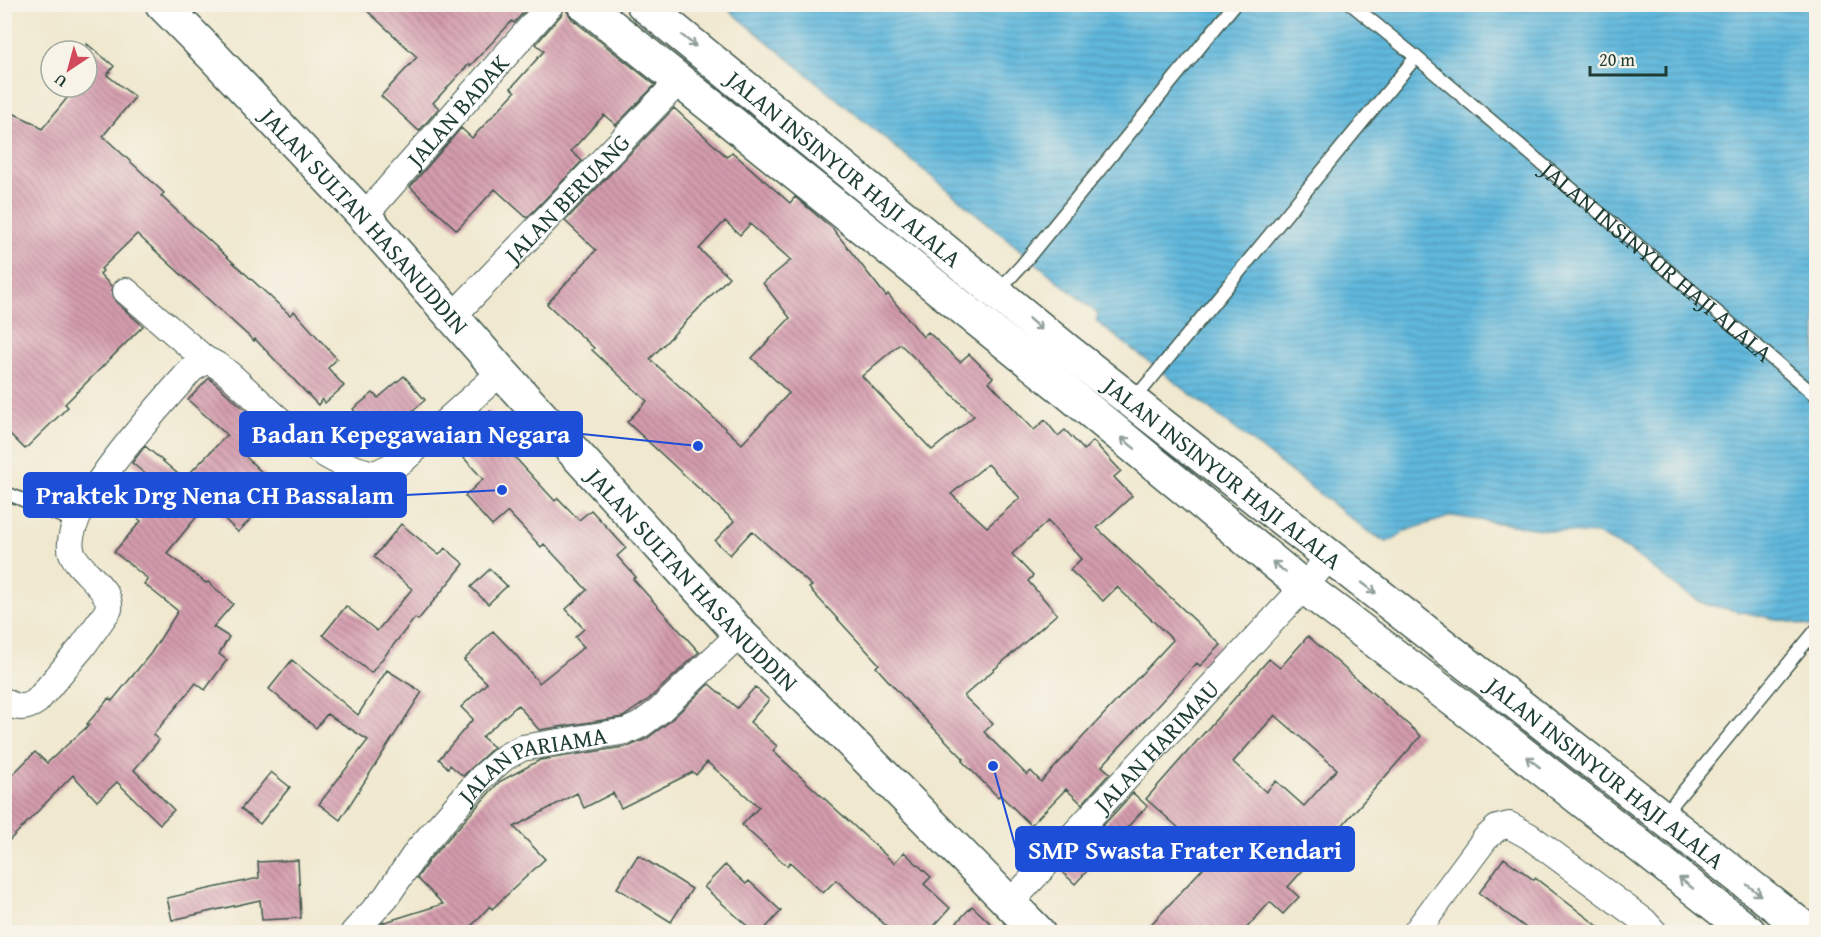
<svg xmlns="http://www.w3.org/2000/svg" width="1821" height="937" viewBox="0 0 1821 937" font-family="'Gentium Book Plus',serif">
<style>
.water{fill:url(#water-rules);stroke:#3f7a88;stroke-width:1.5}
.building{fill:url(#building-back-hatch);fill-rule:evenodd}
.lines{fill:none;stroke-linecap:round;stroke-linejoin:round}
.lane-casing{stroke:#3e574b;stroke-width:15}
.street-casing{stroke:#3e574b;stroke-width:28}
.secondary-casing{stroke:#3e574b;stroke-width:36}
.highway-casing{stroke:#3e574b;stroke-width:36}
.lane{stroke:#fff;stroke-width:12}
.street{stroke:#fff;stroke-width:26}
.secondary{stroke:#fff;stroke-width:33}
.highway{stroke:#fff;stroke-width:33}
.oneway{stroke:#8f9e9a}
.labels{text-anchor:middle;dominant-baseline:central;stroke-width:5;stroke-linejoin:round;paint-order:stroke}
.street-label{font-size:24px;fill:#1f3d34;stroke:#f7f3e8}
.leader{fill:none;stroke:#1d4ed8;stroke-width:2}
.callout-dot{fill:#1d4ed8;stroke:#f7f3e8;stroke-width:2}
.callout{fill:#1d4ed8;stroke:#1d4ed8;stroke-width:2}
.callout-label{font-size:26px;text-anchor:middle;font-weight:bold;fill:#fff}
</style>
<defs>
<pattern id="water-rules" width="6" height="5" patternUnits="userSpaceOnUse" patternTransform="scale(1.5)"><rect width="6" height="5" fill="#5fb8dd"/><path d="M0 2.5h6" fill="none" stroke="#4e97b4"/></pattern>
<pattern id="building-back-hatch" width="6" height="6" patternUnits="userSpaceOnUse" patternTransform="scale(1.5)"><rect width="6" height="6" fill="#d49cad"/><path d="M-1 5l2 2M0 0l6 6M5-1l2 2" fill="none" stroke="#ab808e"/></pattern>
</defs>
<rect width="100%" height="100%" fill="#f7f3e8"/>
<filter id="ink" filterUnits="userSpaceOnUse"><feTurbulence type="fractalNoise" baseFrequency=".0167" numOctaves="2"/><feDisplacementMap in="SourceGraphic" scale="12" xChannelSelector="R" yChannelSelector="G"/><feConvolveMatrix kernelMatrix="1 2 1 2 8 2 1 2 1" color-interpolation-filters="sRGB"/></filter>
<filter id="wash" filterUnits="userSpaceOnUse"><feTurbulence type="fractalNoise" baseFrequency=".008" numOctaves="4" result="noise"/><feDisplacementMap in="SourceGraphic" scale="24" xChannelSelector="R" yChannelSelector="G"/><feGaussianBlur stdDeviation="1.35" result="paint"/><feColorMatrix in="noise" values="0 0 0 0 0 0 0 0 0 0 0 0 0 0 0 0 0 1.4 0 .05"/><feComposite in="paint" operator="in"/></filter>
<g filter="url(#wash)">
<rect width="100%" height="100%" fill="#f0e8cf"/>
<path class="water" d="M723,5H1816V625L1809,626L1704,604L1681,590L1629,550L1597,534L1554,531L1452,516L1405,531L1395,539L1386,542L1366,530L1096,321L1098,314Z"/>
<g id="blocks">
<path class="building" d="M360,4H531L514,23L512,21L470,66L469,64L433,103L439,108L419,131L381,96L417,57Z
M566,4L567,11L572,19L655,85L616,125L604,115L571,151L582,161L527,218L495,189L457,230L410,187L461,128L472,138L515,92L511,88L544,51L536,44L562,14Z
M87,44L114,66L107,75L135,97L103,136L164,193L161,196L290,315L294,311L337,359L328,368L344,386L325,403L322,399L318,405L255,339L254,341L137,234L101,269L103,271L100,274L112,287V295L116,302L143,326L65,404L68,407L25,449L4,428V109L34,123L42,129L76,87H87Z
M674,108L727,157L732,152L790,203L795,197L833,229L886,296L888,294L923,337L928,332L960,362L969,354L993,377L989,382L1034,430L1045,420L1058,436L1065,430L1084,450L1093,441L1121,471L1114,477L1132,496L1097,528L1221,645L1200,666L1197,663L1102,766L1110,773L1082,804L1066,789L1031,825L1000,795L998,797L962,761L964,759L903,697L876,667L879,664L809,588L812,586L752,531L730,555L715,541L734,521L627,422L647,401L592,350L594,348L547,304L596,250L565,221ZM725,221L740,235L750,224L791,260L763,283L790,318L752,358L789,393L742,444L650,359L729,277L699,249ZM900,344L974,416L932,450L862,376ZM988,464L1020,498L987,527L951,494ZM1048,521L1081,559L1070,570L1103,601L1117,587L1173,640L1041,782L1031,771L1027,775L984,732L993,724L964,696L1057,614L1028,581L1033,576L1012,554Z
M404,376L425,400L402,420L399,416L375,435L353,409L373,393L378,398Z
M209,378L266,428L241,452L280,490L238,532L208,503L167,553L206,583L208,582L233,604L213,627L229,637L219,654L227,660L205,690L196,683L153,735L159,740L134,770L174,810L160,824L117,782L97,801L73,775L4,846V783L35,752L47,763L89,725L87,724L109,698L112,701L151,653L178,611L144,584L148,579L114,552L141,521L129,511L154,481L132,463L145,446L184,479L227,435L188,400Z
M490,411L509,433L500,441L555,501L558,498L579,520L591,510L626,548L617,556L636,577L633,579L699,652L649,699L623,717L539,730L518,705L482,737L494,747L463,776L450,765L448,768L439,759L473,719L461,707L487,683L464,660L493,631L515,654L539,683L584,647L575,637L584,629L566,609L587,590L544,544L541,547L508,512L492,526L465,496L483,479L453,446Z
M401,524L439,555L445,548L464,564L418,620L415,618L371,673L323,635L346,606L377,631L412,589L374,557Z
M490,569L507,586L488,604L471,587Z
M1308,636L1421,736L1288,887L1299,897L1283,914L1270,902L1242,933H1143L1204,867L1197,861L1206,852L1146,799L1269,659L1280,668ZM1275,715L1337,769L1304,806L1276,781L1266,792L1233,762Z
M292,660L358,715L387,670L422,692L340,820L319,804L368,740L327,714L316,728L269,689Z
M709,684L737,708L755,687L769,700L750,722L777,746L773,751L894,863L904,852L931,877L924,884L950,908L928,933H894L836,880L823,893L790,862L787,866L742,825L759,807L707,762L696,775L693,772L621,808L613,793L584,808L577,793L514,827L545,859L492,909L490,906L465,933H374L382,923L443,904L417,878L430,859L499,782L540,760L630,746L646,739L669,722Z
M271,772L290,787L260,824L241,809Z
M1133,793L1147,806L1075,884L1061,871Z
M638,855L692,889L671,922L617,888Z
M1504,858L1534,880L1535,878L1607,933H1533L1479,893Z
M298,860L301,918L262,920L260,900L172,920L167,898L259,878L258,862Z
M725,865L746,884L749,881L781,911L761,933H755L704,887Z
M972,906L1001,933H947Z"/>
</g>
</g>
<g filter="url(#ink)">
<use href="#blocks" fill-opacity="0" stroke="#3e574b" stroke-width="1.5"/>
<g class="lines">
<g class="lane-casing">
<g id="lane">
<path id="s1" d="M1351,4L1416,57L1816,396"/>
<path d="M997,292L1022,265L1235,4"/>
<path d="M1133,401L1416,57"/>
<path d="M4,492L75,522"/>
<path d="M1663,816L1816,630"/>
</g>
</g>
<g class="street-casing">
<g id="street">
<path id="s2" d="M364,216L551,4"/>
<path d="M126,291L206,360"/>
<path id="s3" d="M453,316L680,80"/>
<path d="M4,701C16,709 26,709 37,701L83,646L109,609C112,589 79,571 72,553C58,514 164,401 191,370L206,360C223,366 237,382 251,394C286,427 326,465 375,474L402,461L501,372"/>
<path id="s4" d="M1009,904L1304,587L1329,557"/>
<path id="s5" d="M354,932L386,897L418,850L482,777L505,757L522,748L627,731L640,725L659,711L740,634"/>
<path d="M1416,932L1485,839L1497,828L1509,825L1529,836L1644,921L1654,932"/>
</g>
</g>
<g class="secondary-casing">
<g id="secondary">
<path d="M584,4L1066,391L1304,587L1480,720L1749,932"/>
<path id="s6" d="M643,4L1069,352L1809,932"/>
</g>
</g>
<g class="highway-casing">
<g id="highway">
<path id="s7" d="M162,4L213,56L364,216L501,372L740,634L835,726L1038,932"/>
</g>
</g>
<use href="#lane" class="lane"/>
<use href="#street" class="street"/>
<use href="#secondary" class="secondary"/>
<use href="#highway" class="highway"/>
</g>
<defs><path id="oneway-shaft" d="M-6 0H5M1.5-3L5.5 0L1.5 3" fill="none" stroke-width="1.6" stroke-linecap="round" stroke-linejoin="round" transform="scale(1.5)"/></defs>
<g class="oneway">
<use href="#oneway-shaft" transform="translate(689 41) rotate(39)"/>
<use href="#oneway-shaft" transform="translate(1035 324) rotate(40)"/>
<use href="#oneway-shaft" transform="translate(1128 443) rotate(-141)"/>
<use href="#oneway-shaft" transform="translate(1279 567) rotate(-141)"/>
<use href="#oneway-shaft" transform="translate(1369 588) rotate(38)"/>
<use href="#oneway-shaft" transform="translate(1533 762) rotate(-142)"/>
<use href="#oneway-shaft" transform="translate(1686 883) rotate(-142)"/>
<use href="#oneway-shaft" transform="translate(1754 890) rotate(38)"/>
</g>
</g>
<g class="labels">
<g class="street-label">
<text stroke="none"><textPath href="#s2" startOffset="141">JALAN BADAK</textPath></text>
<text stroke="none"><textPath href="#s6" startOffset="260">JALAN INSINYUR HAJI ALALA</textPath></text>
<text stroke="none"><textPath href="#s3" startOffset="164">JALAN BERUANG</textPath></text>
<text stroke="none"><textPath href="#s7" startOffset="297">JALAN SULTAN HASANUDDIN</textPath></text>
<text stroke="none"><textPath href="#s1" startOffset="400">JALAN INSINYUR HAJI ALALA</textPath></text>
<text stroke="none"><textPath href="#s6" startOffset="746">JALAN INSINYUR HAJI ALALA</textPath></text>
<text stroke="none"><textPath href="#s7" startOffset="783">JALAN SULTAN HASANUDDIN</textPath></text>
<text stroke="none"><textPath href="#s4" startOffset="216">JALAN HARIMAU</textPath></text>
<text stroke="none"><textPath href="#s5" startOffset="254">JALAN PARIAMA</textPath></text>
<text stroke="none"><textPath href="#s6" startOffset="1232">JALAN INSINYUR HAJI ALALA</textPath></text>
</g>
</g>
<path class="leader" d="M698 446L582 434M502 490L406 495M993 766L1016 849"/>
<g class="callout-dot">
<circle cx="698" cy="446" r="6"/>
<circle cx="502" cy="490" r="6"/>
<circle cx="993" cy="766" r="6"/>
</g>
<g class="callout">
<rect x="240" y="412" width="342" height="44" rx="6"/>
<rect x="24" y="473" width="382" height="44" rx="6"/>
<rect x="1016" y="827" width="338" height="44" rx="6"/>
</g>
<g class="callout-label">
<text x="411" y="443">Badan Kepegawaian Negara</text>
<text x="215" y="504">Praktek Drg Nena CH Bassalam</text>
<text x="1185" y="859">SMP Swasta Frater Kendari</text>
</g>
<rect width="1821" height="937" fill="none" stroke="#f7f3e8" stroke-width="24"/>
<g transform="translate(69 69) rotate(216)"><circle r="28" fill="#f7f3e8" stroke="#a1aaa0" stroke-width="1.5"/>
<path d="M0-4.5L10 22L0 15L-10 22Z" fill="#d1495b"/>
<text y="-9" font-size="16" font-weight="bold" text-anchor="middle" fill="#1f3d34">U</text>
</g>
<path d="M1590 66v9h76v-9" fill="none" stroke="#1f3d34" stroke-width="3"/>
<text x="1599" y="66" font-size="18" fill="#1f3d34" stroke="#f7f3e8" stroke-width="4.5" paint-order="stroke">20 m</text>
</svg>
